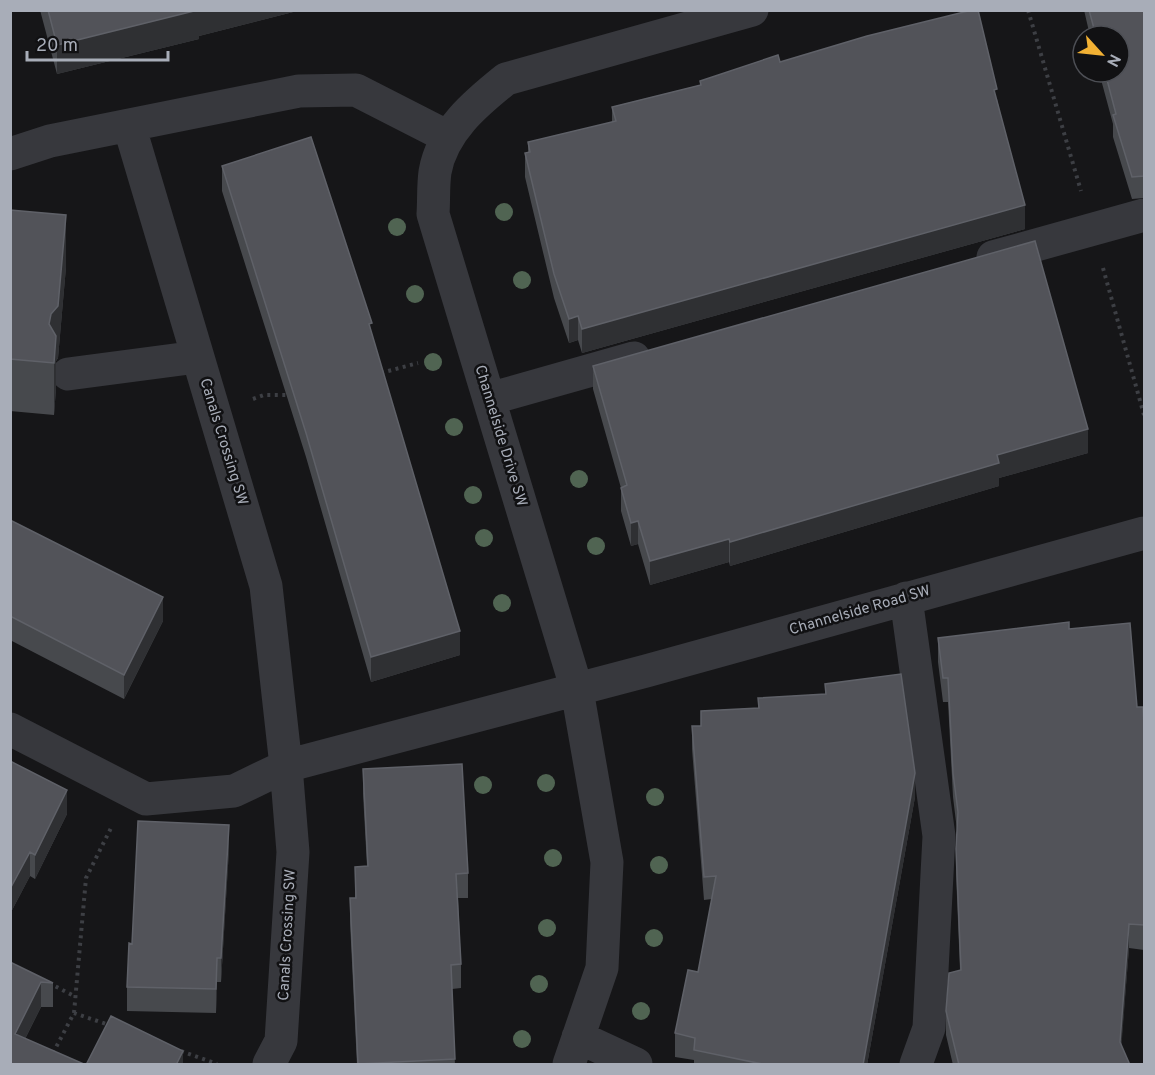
<svg xmlns="http://www.w3.org/2000/svg" width="1155" height="1075" viewBox="0 0 1155 1075" font-family="Overpass,sans-serif">
<style>
.lines{fill:none;stroke-linecap:round;stroke-linejoin:round}
.path{stroke:#3d3f44;stroke-width:4;stroke-dasharray:3 4.5;stroke-linecap:butt}
.minor{stroke:#37383d;stroke-width:33}
.tree{fill:#506452}
.wall{fill:#47494d}
.shaded-wall{fill:#2f3033}
.building{fill:#525359;stroke:#5f6168;stroke-width:1.5}
.labels{text-anchor:middle;dominant-baseline:central;stroke-width:5;stroke-linejoin:round;paint-order:stroke}
.street-label{font-size:15px;fill:#a8adb8;stroke:#111113}
</style>
<rect width="100%" height="100%" fill="#161618"/>
<g class="lines">
<path class="path" d="M1028,10L1081,191
M1103,268L1144,415
M381,373L418,363
M253,399L264,395H289
M49,983L76,997
M74,1013L86,878L111,828
M181,1051L217,1064
M53,1053L74,1013L109,1025"/>
<path class="minor" d="M10,154L50,141L299,91L356,90L448,137
M993,257L1144,215
M68,374L197,357
M489,399L634,358
M906,598L939,836L929,1028L916,1064
M10,729L146,799L234,791L286,766L266,586L129,125
M578,1037L636,1064
M269,1064L281,1041L293,852L286,766L646,671L1144,533
M569,1064L602,968L607,862L577,690L433,214C434,200 433,186 435,172C442,131 476,103 506,79L752,10"/>
</g>
<g class="tree">
<circle cx="504" cy="212" r="9"/>
<circle cx="397" cy="227" r="9"/>
<circle cx="522" cy="280" r="9"/>
<circle cx="415" cy="294" r="9"/>
<circle cx="433" cy="362" r="9"/>
<circle cx="454" cy="427" r="9"/>
<circle cx="579" cy="479" r="9"/>
<circle cx="473" cy="495" r="9"/>
<circle cx="484" cy="538" r="9"/>
<circle cx="596" cy="546" r="9"/>
<circle cx="502" cy="603" r="9"/>
<circle cx="546" cy="783" r="9"/>
<circle cx="483" cy="785" r="9"/>
<circle cx="655" cy="797" r="9"/>
<circle cx="553" cy="858" r="9"/>
<circle cx="659" cy="865" r="9"/>
<circle cx="547" cy="928" r="9"/>
<circle cx="654" cy="938" r="9"/>
<circle cx="539" cy="984" r="9"/>
<circle cx="641" cy="1011" r="9"/>
<circle cx="522" cy="1039" r="9"/>
</g>
<path class="wall" d="M40,10H301L199,36V39L57,74Z
M1084,10H1144V198L1132,199L1113,137V124L1099,72H1119V36H1090Z
M780,62L997,99L1025,229L582,353L578,340L569,343L554,298L525,177V153H528V142L612,122V107L700,85V81Z
M222,166L460,655L371,682L306,457L222,191Z
M10,210L66,267L58,358L56,361V388L54,415L10,411Z
M1144,212V239L1143,235V213Z
M593,366L1088,453L999,478V486L730,566L729,562L650,585L638,544L631,546L621,511V488L593,389Z
M10,520L163,621L124,699L10,640Z
M1069,629L1137,707L1144,726V950L1129,948L1121,1046L1130,1065H953L946,1035V1011L960,970L956,873L957,830L953,797L948,702H943L938,662V638Z
M825,684L915,797L867,1065H694V1060L675,1057V1033L698,972L712,899L704,900L692,749V726H701V711L758,708V698L825,694Z
M10,761L67,814L35,879L30,876L10,914Z
M363,769L468,873V898H458L461,964V988L452,989L455,1065H357L350,922V898H355V867L367,866L363,794Z
M229,849L221,982H217L216,1013L127,1011V987L132,944Z
M10,962L53,983V1007H41L25,1039L10,1065Z"/>
<path class="shaded-wall" d="M198,10H301L199,36V39L57,74V45Z
M1025,205V229L582,353V329Z
M66,215V267L58,358L56,361V388L54,415V363L49,324Z
M578,316V340L569,343V319Z
M1088,429V453L999,478V486L730,566V542L997,455Z
M638,521V544L631,546V523Z
M729,539V562L650,585V561Z
M163,597V621L124,699V675Z
M460,631V655L371,682V657Z
M915,773V797L867,1065H863Z
M67,790V814L35,879V855Z
M229,825V849L221,982V958Z
M30,852V876L10,914V889Z
M1129,924V948L1120,1065V1042Z
M217,958V982L216,1013V989Z
M41,982V1007L15,1059V1034Z
M183,1051V1065H176Z"/>
<path class="building" d="M48,10H198L57,45Z
M972,10H978L997,89L994,90L1025,205L582,329L578,316L569,319L554,274L525,153L530,152L528,142L616,121L612,107L701,85L700,81L778,55L780,62L867,36Z
M1089,10H1144V176L1132,177L1113,115L1116,114L1105,72H1119V36H1096Z
M311,137L372,323L369,324L460,631L371,657L306,433L222,166Z
M10,210L66,215L58,306L51,314L49,324L56,336L54,363L10,359Z
M1035,241L1088,429L997,455L999,463L730,542L729,539L650,561L638,521L631,523L621,488L627,485L593,366Z
M10,520L163,597L124,675L10,616Z
M1069,622V629L1130,623L1137,707H1143L1144,726V925L1129,924L1120,1042L1130,1065H959L946,1011L949,973L961,970L956,849L958,812L953,773L948,678H943L938,638Z
M901,674L915,773L863,1065H767L694,1050L695,1038L675,1033L688,970L698,972L716,876L704,877L692,726H701V711L759,708L758,698L826,694L825,684Z
M10,761L67,790L35,855L30,852L10,889Z
M462,764L468,873L456,874L461,964L451,965L455,1059L358,1064L350,898H356L355,867L368,866L363,769Z
M138,821L229,825L221,958H217L216,989L127,987L129,943L132,944Z
M10,962L53,983L41,982L15,1034L86,1065H10Z
M111,1016L183,1051L176,1065H86Z"/>
<g class="labels">
<g class="street-label">
<text transform="translate(500 436) rotate(73)">Channelside Drive SW</text>
<text transform="translate(223 442) rotate(73)">Canals Crossing SW</text>
<text transform="translate(860 611) rotate(-16)">Channelside Road SW</text>
<text transform="translate(288 935) rotate(-87)">Canals Crossing SW</text>
</g>
</g>
<rect width="1155" height="1075" fill="none" stroke="#a8adb8" stroke-width="24"/>
<g transform="translate(1101 54) rotate(117)"><circle r="28" fill="#111113" stroke="#4d4f55" stroke-width="1.5"/>
<path d="M0-4.5L10 22L0 15L-10 22Z" fill="#f2b134"/>
<text y="-9" font-size="16" font-weight="bold" text-anchor="middle" fill="#a8adb8">N</text>
</g>
<path d="M27 51v9h141v-9" fill="none" stroke="#a8adb8" stroke-width="3"/>
<text x="36" y="51" font-size="18" fill="#a8adb8" stroke="#111113" stroke-width="4.5" paint-order="stroke">20 m</text>
</svg>
